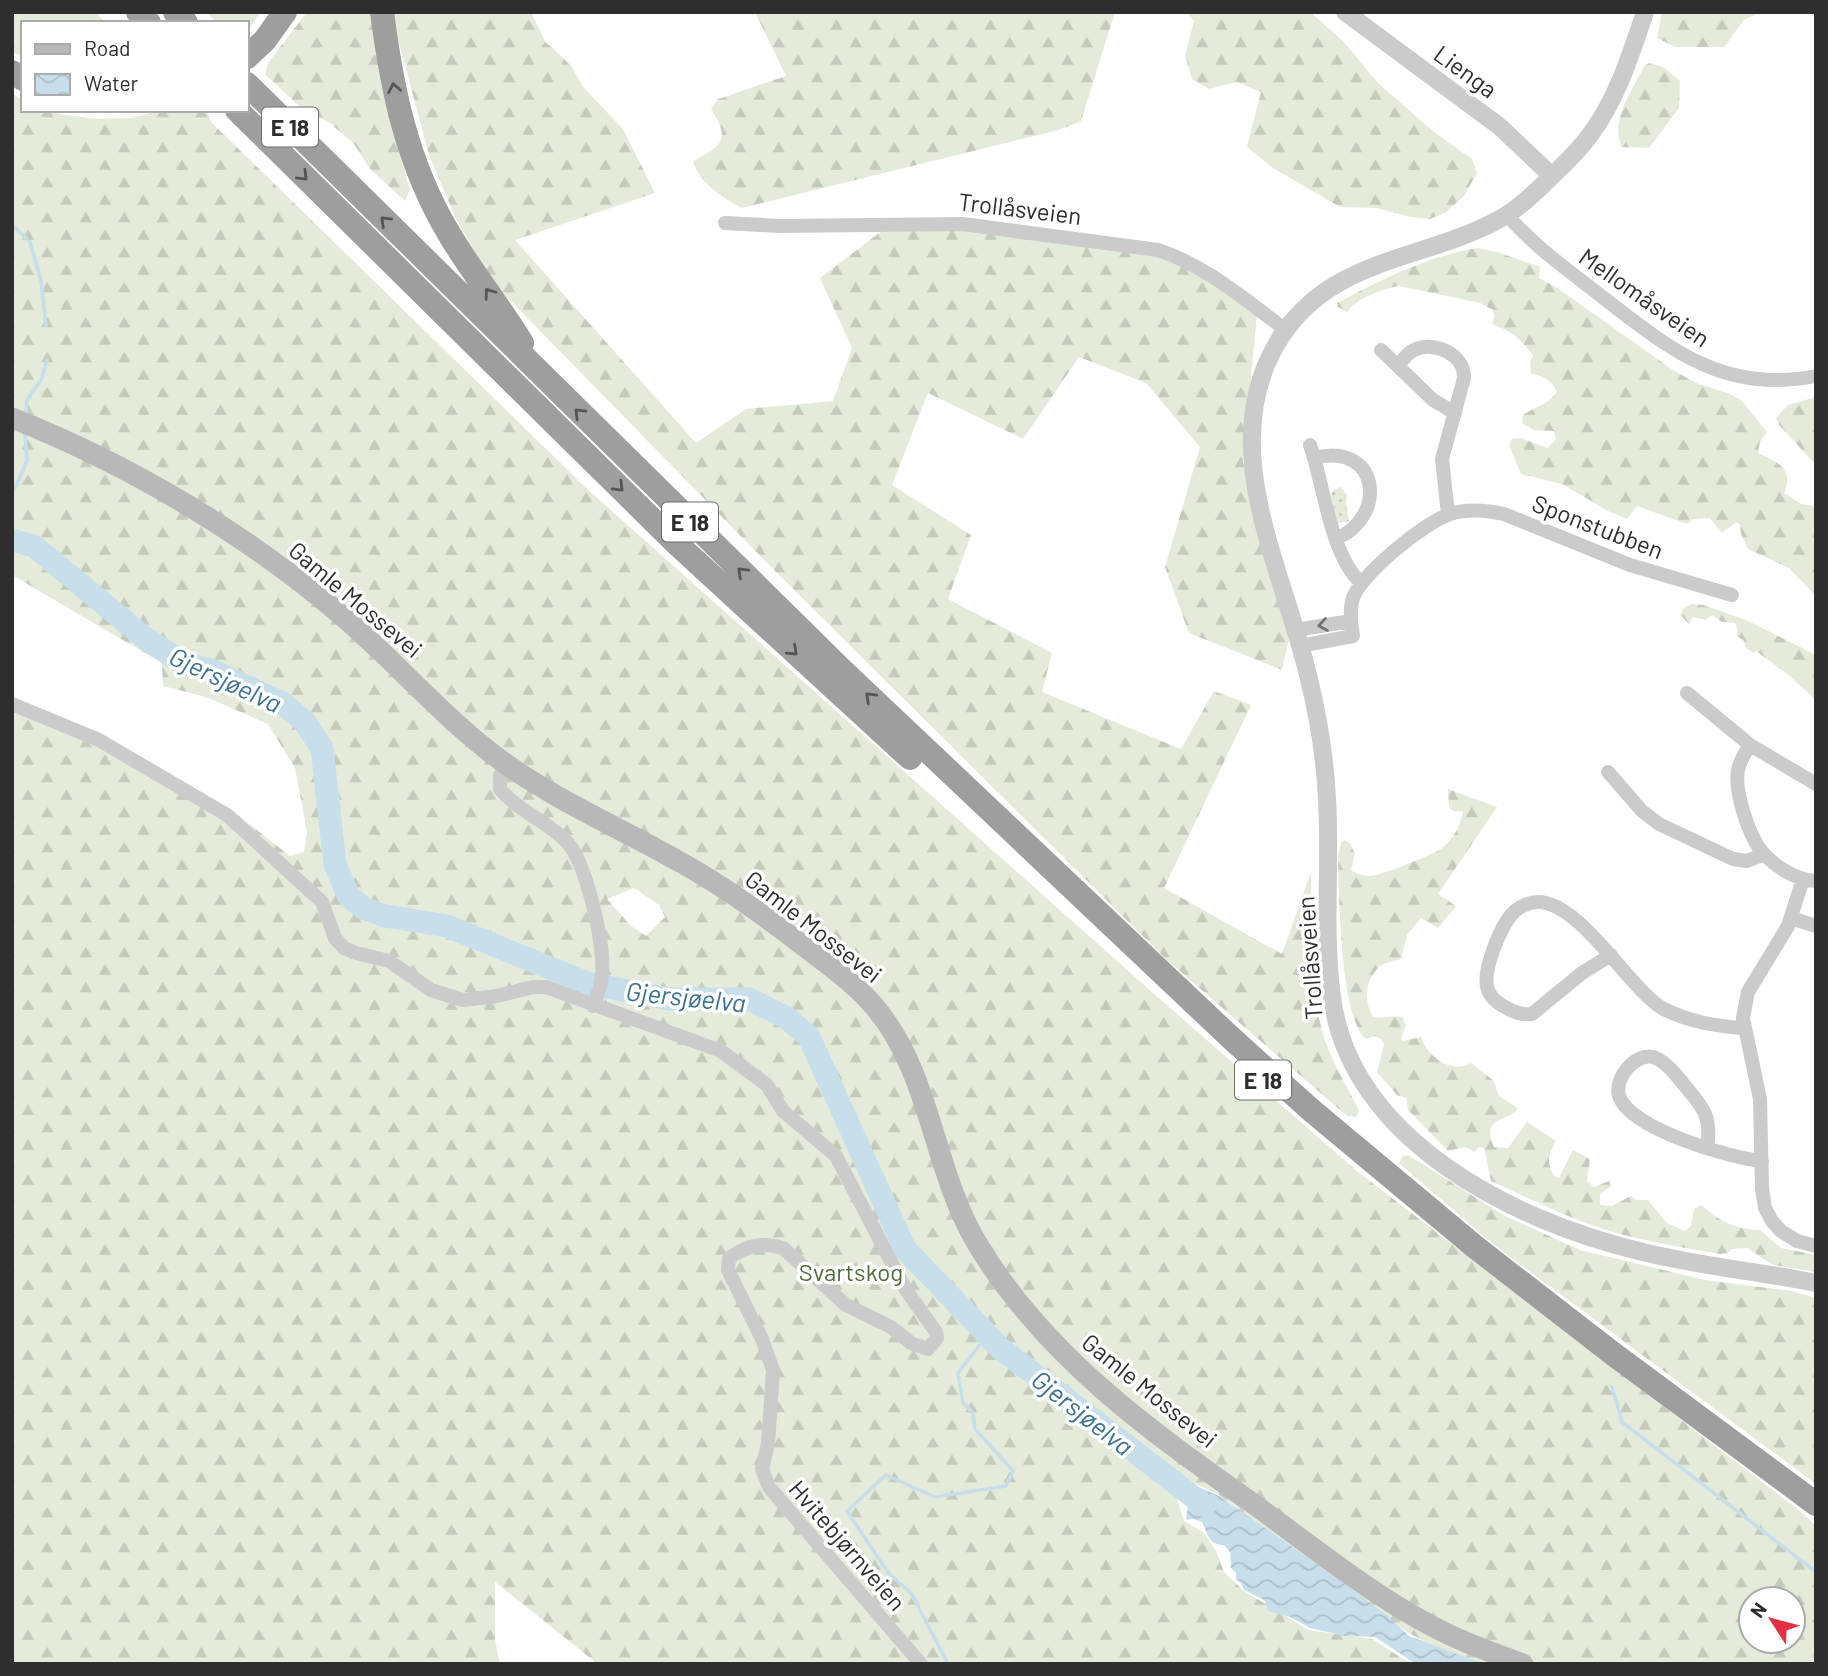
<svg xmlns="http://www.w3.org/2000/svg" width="1828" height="1676" viewBox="0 0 1828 1676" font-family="Barlow,sans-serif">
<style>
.grass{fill:url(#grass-dots)}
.forest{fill:url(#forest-firs);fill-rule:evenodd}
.water{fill:url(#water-waves)}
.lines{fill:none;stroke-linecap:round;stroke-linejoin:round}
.stream{stroke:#c8deeb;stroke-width:3.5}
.river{stroke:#c8deeb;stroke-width:23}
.minor{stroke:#cbcbcb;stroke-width:14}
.tertiary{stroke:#cbcbcb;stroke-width:18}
.secondary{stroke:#b8b8b8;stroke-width:21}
.trunk{stroke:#9e9e9e;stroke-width:24}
.oneway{stroke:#555}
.oneway2{stroke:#757575}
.labels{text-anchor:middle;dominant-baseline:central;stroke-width:7;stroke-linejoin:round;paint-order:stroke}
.shield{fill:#fff;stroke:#6d6d6d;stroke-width:2}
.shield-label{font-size:23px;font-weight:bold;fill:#2e2e2e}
.street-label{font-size:24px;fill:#2e2e2e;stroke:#fff}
.park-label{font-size:24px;fill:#52693b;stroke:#fff}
.water-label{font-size:26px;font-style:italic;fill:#3c7190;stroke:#fff}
</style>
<defs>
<pattern id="grass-dots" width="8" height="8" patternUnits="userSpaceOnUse" patternTransform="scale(1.75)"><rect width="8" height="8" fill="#e4ebdb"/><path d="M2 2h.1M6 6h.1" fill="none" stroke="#c4cabc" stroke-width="1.8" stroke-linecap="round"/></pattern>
<pattern id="forest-firs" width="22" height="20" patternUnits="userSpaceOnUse" patternTransform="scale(1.75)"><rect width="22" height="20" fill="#e4ebdb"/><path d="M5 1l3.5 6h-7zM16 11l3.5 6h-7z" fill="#c4cabc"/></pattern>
<pattern id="water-waves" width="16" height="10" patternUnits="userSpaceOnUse" patternTransform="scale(1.75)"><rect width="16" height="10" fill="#c8deeb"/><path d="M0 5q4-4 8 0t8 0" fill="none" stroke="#acbfca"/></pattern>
</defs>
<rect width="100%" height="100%" fill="#fff"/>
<path class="grass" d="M1341,487L1347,495L1346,503L1349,521L1337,523L1331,496L1332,491Z"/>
<path class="forest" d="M12,12H95L106,23H23V58L12,51Z
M206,12H261L247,31V23H217Z
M307,12H373L379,71L398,149L410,190L405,201L370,169L354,144L330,123L301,108L265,74L268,63Z
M394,12H531L546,43L553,48L571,66L584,88L623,129L655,193L515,240L696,443L746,409L833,401L852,348L820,278L883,230L977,224L1189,262L1257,314L1243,462L1291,630L1282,670L1189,633L1165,567L1200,447L1146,383L1079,357L1023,439L928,393L892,485L971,535L948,599L1052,653L1042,692L1181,749L1214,691L1251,705L1164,888L1282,954L1311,872C1312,925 1308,1005 1330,1053C1338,1073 1350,1091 1359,1111L1356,1117L1347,1116L1167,960L774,570L493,283L455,217L429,155L395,28Z
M755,12H1115L1081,121L1059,130L742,208C722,197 700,184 693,161C722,146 731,139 711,109L718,99L786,76Z
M1186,12H1310L1343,41L1378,83L1434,132L1472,159L1477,173L1464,196L1445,213L1430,219L1411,217L1376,208L1340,207L1273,168L1247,147L1261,92L1237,82L1209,89L1192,79L1185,56L1194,21Z
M1662,12H1761L1744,20L1724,47H1675L1657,38Z
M1650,63L1665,68L1680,81L1679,108L1649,148L1622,147C1609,120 1633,90 1645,65Z
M12,94L23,100V110H48L59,114L96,119L131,118L163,110H205L208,113L211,122L586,488L1153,993L1358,1172L1800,1511L1816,1526V1664H1474L1445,1653L1407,1632L1219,1495L1185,1479L1176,1496L1184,1521L1203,1532L1216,1551L1224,1572L1244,1591L1309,1630L1372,1639L1411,1664H591L594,1661L495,1582V1640L500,1664H12V698L234,812L290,856L304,852L307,832L295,768L268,724L206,697L163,686L162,663L12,575ZM634,888L659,905L665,917L646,936L631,926L607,899ZM1751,1599H1793V1641H1751Z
M1478,248L1497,252L1540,267L1539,278L1556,287L1673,370L1696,383L1730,394L1742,401L1767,432L1760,441L1758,453C1778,462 1794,469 1784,493L1801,504L1816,506V596L1789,568L1748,549L1741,534L1740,524L1736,522L1722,533L1710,518L1693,519L1687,524L1637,506L1627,519L1610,512L1562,484L1521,474L1509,445L1512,439L1520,438L1548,448L1556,439L1554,431L1534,430L1522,423L1523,415C1535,407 1549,404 1557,392C1552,380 1544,377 1531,373L1530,362L1533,355C1527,347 1517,336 1508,331C1502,327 1497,328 1492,323L1494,317L1493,310L1480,303L1399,286C1382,289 1357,298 1347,312L1338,307L1337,303C1383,279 1427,256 1478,248Z
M1816,397V465L1779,425L1776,418L1788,405Z
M1691,604L1703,605L1746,620L1816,655V700L1785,672L1756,651L1754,653L1746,648L1744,641L1737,636L1738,630L1735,623L1722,622L1712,615L1706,620L1693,617L1689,624L1680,615L1684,608Z
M1448,789L1497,807L1438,894L1456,906L1438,928L1421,918L1407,935L1401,959C1394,961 1383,963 1379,967C1364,982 1364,1001 1373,1017C1383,1019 1391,1015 1402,1017L1406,1025L1401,1039L1403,1041L1421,1037C1428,1057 1450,1074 1471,1063L1494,1081L1499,1096L1518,1108C1508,1123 1480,1116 1494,1147L1508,1148L1527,1122L1556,1141C1548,1155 1546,1162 1554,1176L1559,1178L1573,1150L1590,1159L1587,1181L1594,1187L1609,1181L1611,1186L1600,1194V1205L1612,1206L1631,1196L1637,1200H1648L1667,1223L1685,1231L1691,1226L1694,1209L1701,1205C1720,1221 1736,1230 1760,1230L1781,1248L1816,1255V1272L1773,1265L1747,1248L1732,1249L1728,1253L1719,1254C1675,1246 1628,1239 1586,1223C1554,1211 1522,1195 1491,1181L1484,1148L1479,1147L1474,1152L1466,1147L1448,1151L1408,1110L1406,1098L1397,1095L1377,1072L1384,1045L1382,1040L1376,1036L1366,1039C1340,1019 1339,893 1338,857L1341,843L1344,840L1350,843L1355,854L1351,870C1356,874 1365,876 1371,876C1381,875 1436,854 1442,848C1453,839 1461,825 1463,811H1453L1449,807Z
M1408,1155L1505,1216L1580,1250L1705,1280L1792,1291L1816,1298V1484L1494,1245L1399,1163L1403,1156Z"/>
<path class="water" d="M1188,1482L1219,1496L1320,1566L1388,1616L1409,1636L1484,1664H1416L1375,1637L1345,1636L1310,1628L1290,1617L1268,1611L1264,1600L1244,1590L1241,1583L1236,1579V1573L1231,1568L1230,1552L1224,1545C1208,1545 1208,1534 1202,1522L1193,1519L1186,1520L1188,1506L1180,1488Z"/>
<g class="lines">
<path class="stream" d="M12,225L30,242L41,281L46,326
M26,412L27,400L41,380L47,360
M14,490L27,461L25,435
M1612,1387L1622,1422L1816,1572
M948,1664L911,1593L889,1574L847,1511L886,1475L935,1497L1006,1486L1013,1471L975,1429L973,1413L963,1403L958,1373L988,1334"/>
<path class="river" d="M12,540L34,546L145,638L185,664L211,670L282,703L304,721L322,748L335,864L348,895L363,908L385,916L447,926L587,983L669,999H749L787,1018L809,1037L905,1249L1000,1348L1205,1506"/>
<path class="minor" d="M1507,215C1533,245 1565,268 1596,292C1666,346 1721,395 1816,376
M725,223L780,226L963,224L1158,250C1207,266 1245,300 1286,330
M1381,350L1433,400L1455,413
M1398,366C1403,360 1407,353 1414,350C1435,340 1465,355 1464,378L1442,459L1448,514
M1310,445C1324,485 1330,554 1361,583
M1314,458C1379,441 1389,516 1336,539
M1296,630L1351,621
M1300,646L1353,636C1351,624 1349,610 1353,598C1361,574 1425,522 1450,514C1468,508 1486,510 1504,514L1630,565L1732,595
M1687,693L1750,745L1816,784
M12,704L99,740L227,815L322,902L335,938L344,948L356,953L389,961L431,990L463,1000L497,996L533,987H546L721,1051L767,1085L783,1111L836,1156L906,1290L936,1332L937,1338L928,1349L911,1343L891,1327L846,1305L783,1248C761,1242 748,1245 729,1258L728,1270L762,1339L773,1370L768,1444L762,1469L769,1487L921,1664
M1750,745C1745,753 1740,760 1738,770C1734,791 1749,837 1763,853C1776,867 1796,880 1816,881
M506,764L500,775V789C518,811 547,821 567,842C587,864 605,946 602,975C601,986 597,997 593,1006
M1608,772L1642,811L1659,824L1733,859L1747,861L1764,854
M1803,879L1788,926L1748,992L1743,1018L1760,1099L1762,1188L1765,1208L1772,1221L1781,1231L1797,1241L1816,1246
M1791,918L1816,926
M1611,955L1582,973L1532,1014C1523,1015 1515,1013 1507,1008C1499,1004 1491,999 1488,990C1481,973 1501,924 1514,912C1520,906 1530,902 1538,902C1580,902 1629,988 1662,1008C1686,1021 1718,1027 1745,1028
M1707,1148C1712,1118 1704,1108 1685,1086C1677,1076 1666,1061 1653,1057C1635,1053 1614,1078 1619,1096C1630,1129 1730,1158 1762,1161"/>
<path class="tertiary" d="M1345,12L1499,126L1552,176
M1645,12C1631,54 1617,99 1590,135C1578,152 1562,166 1547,181C1532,195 1517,210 1498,220C1420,262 1327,257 1276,345C1216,449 1283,569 1308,675C1318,715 1325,757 1327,799C1331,865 1323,931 1332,997C1350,1139 1513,1221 1639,1251C1697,1266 1757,1271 1816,1283"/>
<path class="secondary" d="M12,418C128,464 245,533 340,614C399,664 449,725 513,769C566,805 624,830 680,862C724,886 765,916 805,947C829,965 854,983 874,1006C932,1074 932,1169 978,1245C1046,1357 1150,1431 1255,1505C1310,1545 1371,1594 1430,1625C1459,1641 1491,1652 1523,1664"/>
<path class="trunk" d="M138,12L149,23
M175,12L186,23
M382,12C392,90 407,163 448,232C470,270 499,305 522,343
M247,57L265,40L285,12
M12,72L23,79
M247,84L843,671L1230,1037L1311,1110L1474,1246L1612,1353L1816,1504
M237,110L677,544L910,758"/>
</g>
<defs><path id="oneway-chevron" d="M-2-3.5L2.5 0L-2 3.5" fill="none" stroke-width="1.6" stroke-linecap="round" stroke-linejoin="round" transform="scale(1.75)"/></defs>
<g class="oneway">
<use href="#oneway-chevron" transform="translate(394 88) rotate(-101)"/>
<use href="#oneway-chevron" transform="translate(303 176) rotate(45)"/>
<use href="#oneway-chevron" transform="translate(385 221) rotate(-136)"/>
<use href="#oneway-chevron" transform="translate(489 293) rotate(-126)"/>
<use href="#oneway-chevron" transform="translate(579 413) rotate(-135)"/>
<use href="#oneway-chevron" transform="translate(619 487) rotate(45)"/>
<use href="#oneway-chevron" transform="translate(742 572) rotate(-136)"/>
<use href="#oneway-chevron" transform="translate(793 651) rotate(43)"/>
<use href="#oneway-chevron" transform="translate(870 697) rotate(-136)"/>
</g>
<use class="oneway2" href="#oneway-chevron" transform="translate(1323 625) rotate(171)"/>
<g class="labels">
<g class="shield">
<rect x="262" y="107.5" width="56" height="39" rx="5"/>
<rect x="662" y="502.5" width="56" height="39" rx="5"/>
<rect x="1235" y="1060.5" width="56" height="39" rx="5"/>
</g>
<g class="shield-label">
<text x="290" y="127">E 18</text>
<text x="690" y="522">E 18</text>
<text x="1263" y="1080">E 18</text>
</g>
<g class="street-label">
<text transform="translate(1466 71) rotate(36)">Lienga</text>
<text transform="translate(1020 208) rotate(7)">Trollåsveien</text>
<text transform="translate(1645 297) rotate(35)">Mellomåsveien</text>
<text transform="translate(1598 526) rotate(21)">Sponstubben</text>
<text transform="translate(356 599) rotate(40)">Gamle Mossevei</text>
<text transform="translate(814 926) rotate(38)">Gamle Mossevei</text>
<text transform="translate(1309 958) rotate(-94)">Trollåsveien</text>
<text transform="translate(1150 1390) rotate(39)">Gamle Mossevei</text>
<text transform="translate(848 1545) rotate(49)">Hvitebjørnveien</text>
</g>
<g class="park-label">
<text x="851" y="1271">Svartskog</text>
</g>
<g class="water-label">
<text transform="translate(226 679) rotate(25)">Gjersjøelva</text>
<text transform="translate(686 996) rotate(6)">Gjersjøelva</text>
<text transform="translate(1083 1412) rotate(38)">Gjersjøelva</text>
</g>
</g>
<rect width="1828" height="1676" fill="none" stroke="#2e2e2e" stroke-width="28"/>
<rect x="21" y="21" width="228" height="91" fill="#ffffff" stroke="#ababab" stroke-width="2"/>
<rect x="35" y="44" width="35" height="10" fill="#b8b8b8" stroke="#ababab" stroke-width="2"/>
<text x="84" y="56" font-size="21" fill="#2e2e2e">Road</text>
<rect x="35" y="74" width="35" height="21" fill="url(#water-waves)" stroke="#ababab" stroke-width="2"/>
<text x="84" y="91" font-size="21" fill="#2e2e2e">Water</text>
<g transform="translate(1772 1620) rotate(306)"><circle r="33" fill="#ffffff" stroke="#ababab" stroke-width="2"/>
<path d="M0-5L12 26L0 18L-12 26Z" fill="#e43042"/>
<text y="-10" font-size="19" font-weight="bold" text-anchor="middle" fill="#2e2e2e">N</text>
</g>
</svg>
